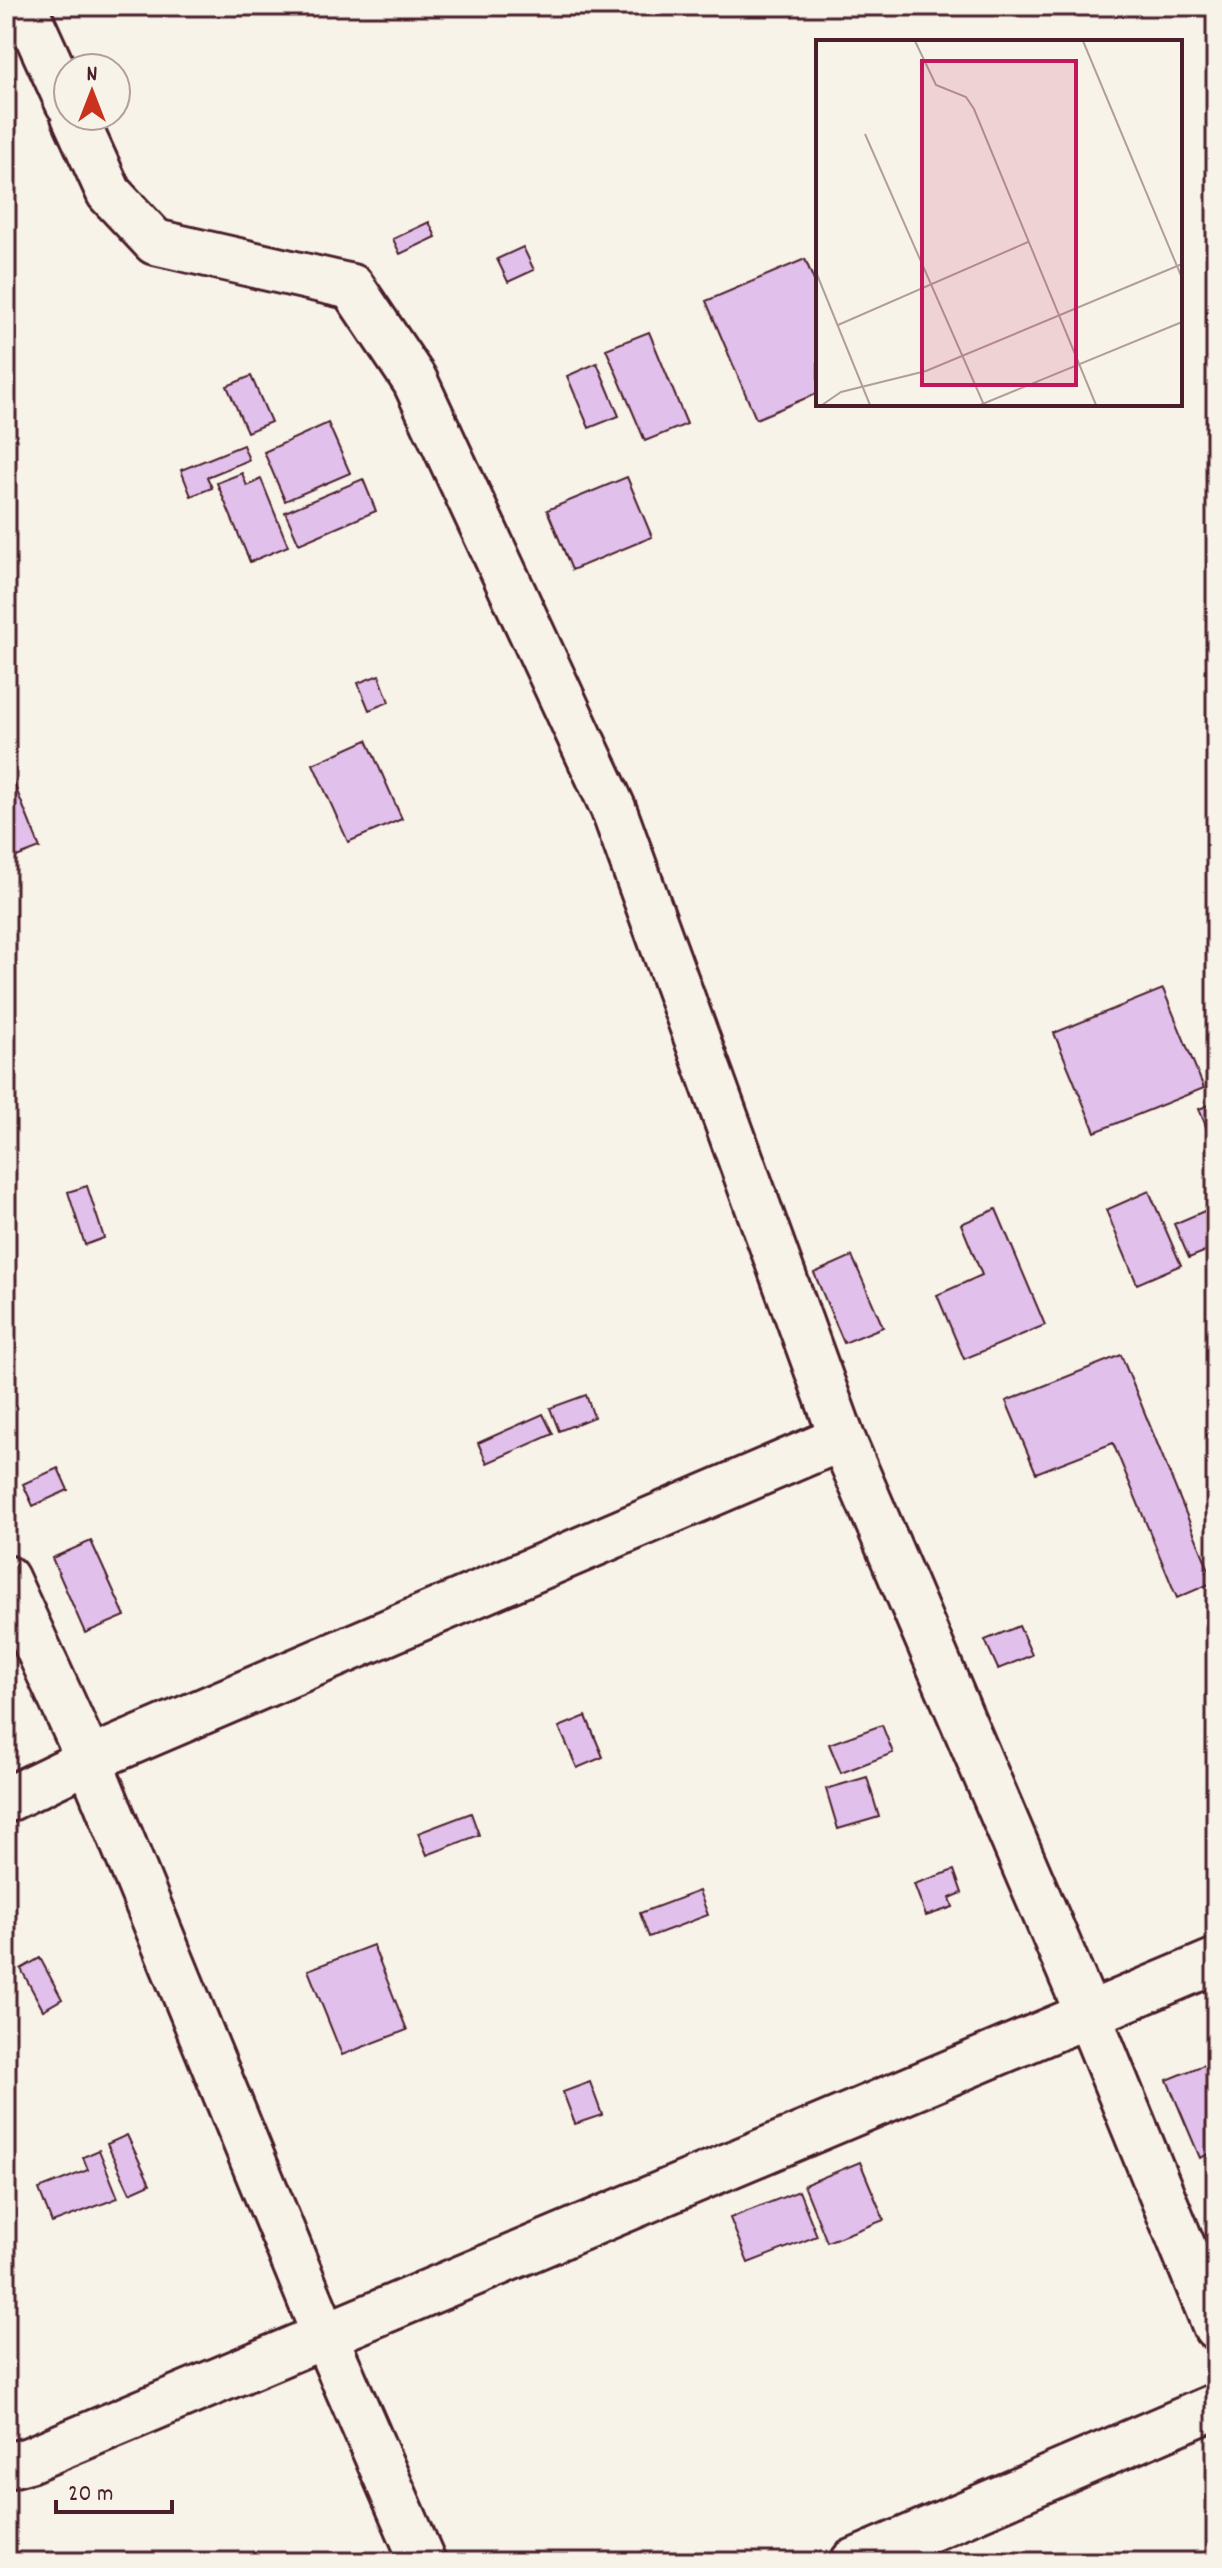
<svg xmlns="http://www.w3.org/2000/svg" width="1222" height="2568" viewBox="0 0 1222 2568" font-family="Dekko,sans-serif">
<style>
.building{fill:#e2c0ec;stroke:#4a1f2b;stroke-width:2}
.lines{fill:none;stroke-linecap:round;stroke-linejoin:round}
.minor-casing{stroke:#4a1f2b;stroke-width:50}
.minor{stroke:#f7f3e8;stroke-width:44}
.inset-road{fill:none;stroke:#b29e9c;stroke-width:2}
.view{fill:#c2185b;fill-opacity:0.15;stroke:#c2185b;stroke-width:4}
.inset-edge{fill:none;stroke:#4a1f2b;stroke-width:4}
</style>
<rect width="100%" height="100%" fill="#f7f3e8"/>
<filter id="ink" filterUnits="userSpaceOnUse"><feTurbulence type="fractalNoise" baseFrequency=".0125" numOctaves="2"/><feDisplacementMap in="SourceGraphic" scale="16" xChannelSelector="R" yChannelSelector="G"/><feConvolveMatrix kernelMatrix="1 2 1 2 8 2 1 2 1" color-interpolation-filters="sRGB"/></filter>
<g filter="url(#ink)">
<path class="building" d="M429,222L436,237L400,254L393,239Z
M523,247L534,270L508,282L497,259Z
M805,259L818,290V393L756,419L706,301Z
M649,332L687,424L645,441L606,349Z
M597,363L619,416L589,428L567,376Z
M251,376L271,422L247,432L227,386Z
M328,423L350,473L285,501L264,452Z
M243,445L249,460L207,477L212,488L191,496L181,470Z
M242,473L247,486L261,479L288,546L250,562L217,483Z
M627,477L652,537L572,570L547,510Z
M363,479L376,511L299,544L285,512Z
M379,675L389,702L369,710L358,683Z
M367,740L402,819L348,842L313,764Z
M6,764L40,848L14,858L6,839Z
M1163,989L1204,1088L1095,1132L1054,1033Z
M1216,1102V1139L1212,1141L1199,1109Z
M87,1186L104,1238L85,1245L68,1192Z
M1149,1191L1181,1265L1137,1284L1106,1210Z
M1216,1206V1247L1189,1258L1174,1224Z
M996,1209L1045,1325L964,1359L937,1295L982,1275L961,1224Z
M852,1256L883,1327L844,1343L814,1273Z
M1121,1355L1214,1582L1177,1598L1113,1443L1036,1473L1006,1401Z
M586,1395L594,1417L559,1431L550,1408Z
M543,1414L553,1434L487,1463L478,1443Z
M58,1468L68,1490L33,1506L23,1484Z
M91,1541L125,1616L85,1633L52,1558Z
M1019,1626L1032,1655L998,1669L985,1640Z
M586,1716L603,1757L577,1768L559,1727Z
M882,1725L893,1753L841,1773L829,1744Z
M867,1777L879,1817L838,1829L826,1789Z
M471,1813L479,1835L427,1855L418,1833Z
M954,1870L962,1893L950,1898L953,1907L926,1916L914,1884Z
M699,1891L708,1915L649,1937L640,1913Z
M373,1945L407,2030L342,2055L308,1970Z
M40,1958L62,1999L43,2010L21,1969Z
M1216,2060V2151L1200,2158L1167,2080Z
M590,2082L602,2115L575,2124L563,2092Z
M127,2135L150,2184L130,2193L107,2144Z
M99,2150L118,2198L52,2223L39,2189L88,2170L83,2157Z
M860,2162L884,2220L827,2242L804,2185Z
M799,2191L817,2236L748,2263L730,2218Z"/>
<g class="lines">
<g class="minor-casing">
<path id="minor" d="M24,6L68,103
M74,116L109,193L155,242L352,287L415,381L613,808L842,1438L1088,2014L1216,2328
M6,1578L89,1760L325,2336L423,2562
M6,1800L89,1760L842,1438
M6,2466L29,2460L1216,1961
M853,2562L1216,2406"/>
</g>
<use href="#minor" class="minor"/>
</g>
</g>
<g transform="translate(816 40)">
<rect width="366" height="366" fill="#f7f3e8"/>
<path class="inset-road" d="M99,1L120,45L150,57L158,69L280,365M267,1L366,238M49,94L168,365M0,232L54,365M22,285L212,202M6,365L25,352L110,331L366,224M164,365L366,282"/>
<path class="view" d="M106,21H260V345H106Z"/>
<rect width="366" height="366" class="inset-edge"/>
</g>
<rect width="1222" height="2568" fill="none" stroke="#f7f3e8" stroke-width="32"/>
<rect x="16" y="16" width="1190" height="2536" fill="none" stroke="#4a1f2b" stroke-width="3" filter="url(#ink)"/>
<g transform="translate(92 92)"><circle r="38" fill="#f7f3e8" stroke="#b29e9c" stroke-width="2"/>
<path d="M0-6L14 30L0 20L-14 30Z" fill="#c8321e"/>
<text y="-12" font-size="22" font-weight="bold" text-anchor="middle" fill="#4a1f2b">N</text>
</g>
<path d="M56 2500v12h116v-12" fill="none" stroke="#4a1f2b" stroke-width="4"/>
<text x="68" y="2500" font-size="24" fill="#4a1f2b" stroke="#f7f3e8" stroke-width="6" paint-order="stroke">20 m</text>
</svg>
